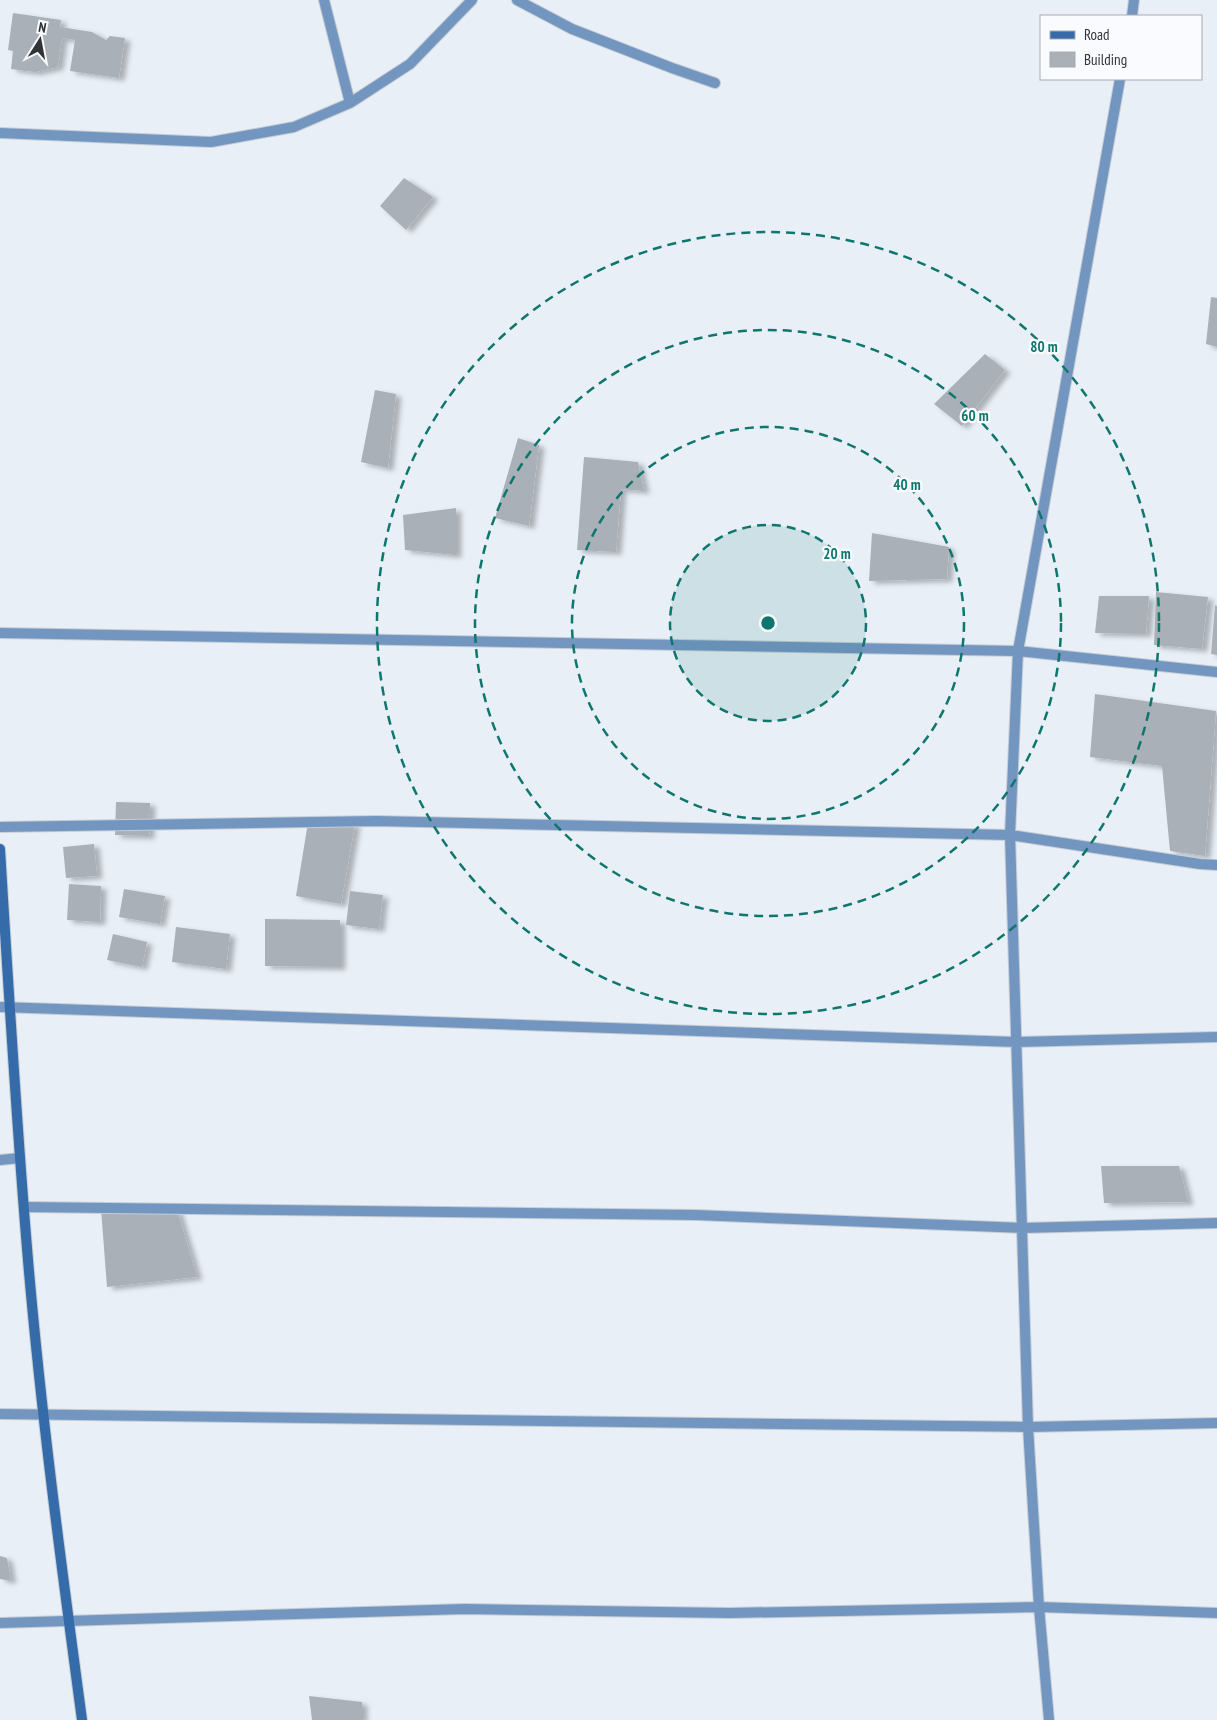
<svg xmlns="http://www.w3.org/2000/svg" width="1217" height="1720" viewBox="0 0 1217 1720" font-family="'PT Sans Narrow',sans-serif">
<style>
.building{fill:#a9b0b8;filter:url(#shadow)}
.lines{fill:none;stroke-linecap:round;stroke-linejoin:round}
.minor-casing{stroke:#c7cdd4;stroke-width:12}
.secondary-casing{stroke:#c7cdd4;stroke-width:12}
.minor{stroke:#7396c1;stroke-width:10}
.secondary{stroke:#346ba8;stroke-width:10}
.ring{fill:none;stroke:#0f766e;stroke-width:2.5;stroke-dasharray:9 6}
.centre{fill:#0f766e;stroke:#f9fbff;stroke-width:2.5}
.ring-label{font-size:15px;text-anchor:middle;font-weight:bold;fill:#0f766e;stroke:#f9fbff;stroke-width:4.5;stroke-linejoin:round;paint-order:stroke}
</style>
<defs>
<filter id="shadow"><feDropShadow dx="5.5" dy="3" stdDeviation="2.5" flood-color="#0004"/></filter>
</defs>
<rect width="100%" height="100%" fill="#e8eff7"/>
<path class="building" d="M13,13L61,20L60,27L92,32L106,40L110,36L125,38L119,78L70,71L75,40L62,38L58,67L35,72L11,69L13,51L8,50Z
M404,178L433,197L406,230L380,206Z
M1211,297L1217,298V347L1206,344Z
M985,354L1005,370L962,426L934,404Z
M375,390L396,394L388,468L361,462Z
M518,438L539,445L529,526L495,518Z
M584,457L638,462L644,491L621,489L616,552L577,550Z
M456,508V555L405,550L403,515Z
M872,533L949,547L947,579L869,581Z
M1156,592L1208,597L1202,649L1154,645Z
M1099,596H1149L1146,634L1095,633Z
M1215,605L1217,606V655L1211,654Z
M1095,694L1216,711L1205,856L1170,851L1162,766L1090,757Z
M116,802L150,803L149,836L115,835Z
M309,816L355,824L341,904L296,896Z
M94,844L97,876L66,878L63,847Z
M69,884L101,886L100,922L67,920Z
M124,889L165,896L160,924L119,917Z
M350,891L383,895L379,929L346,925Z
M265,919L340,920V967L265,966Z
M176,927L230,934L226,969L172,962Z
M113,934L147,942L142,967L107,960Z
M1101,1166H1179L1188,1202L1104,1203Z
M101,1209L177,1210L197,1277L107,1287Z
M0,1556L7,1558L11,1581L0,1579Z
M309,1696L362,1702V1720H312Z"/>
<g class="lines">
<g class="minor-casing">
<path id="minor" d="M324,0L350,103
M517,0L572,29L672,68L715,83
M1132,16L1134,0
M0,133L211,142L294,127L350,103L410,64L472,0
M0,633L1018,651L1217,672
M0,827L376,821L1010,835L1200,864L1217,865
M0,1007L1016,1042L1217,1037
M0,1160L20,1158
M24,1207L696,1215L1022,1228L1217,1223
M0,1414L1028,1427L1217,1423
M0,1623L465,1609L730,1613L1039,1607L1217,1613
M1049,1720L1039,1607L1028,1427L1010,835L1018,651L1120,79"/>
</g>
<g class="secondary-casing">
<path id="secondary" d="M0,849C8,982 16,1116 27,1248C40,1406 61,1563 82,1720"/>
</g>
<use href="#minor" class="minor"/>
<use href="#secondary" class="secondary"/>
</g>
<circle cx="768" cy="623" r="98" fill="#0f766e" fill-opacity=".12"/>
<g class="ring">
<circle cx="768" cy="623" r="98"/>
<circle cx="768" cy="623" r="196"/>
<circle cx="768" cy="623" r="293"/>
<circle cx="768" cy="623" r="391"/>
</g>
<circle cx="768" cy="623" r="8" class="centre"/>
<g class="ring-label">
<text x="1044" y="352">80 m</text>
<text x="975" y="421">60 m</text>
<text x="907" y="490">40 m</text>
<text x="837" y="559">20 m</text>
</g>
<rect x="1040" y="15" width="162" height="65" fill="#f9fbff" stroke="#a9abaf"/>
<rect x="1050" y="31" width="25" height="8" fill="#346ba8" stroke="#a9abaf"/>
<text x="1084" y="40" font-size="15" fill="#313437">Road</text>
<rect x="1050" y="52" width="25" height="15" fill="#a9b0b8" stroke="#a9abaf"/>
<text x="1084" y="65" font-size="15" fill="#313437">Building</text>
<g transform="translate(40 40) rotate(11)" stroke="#f9fbff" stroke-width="4" paint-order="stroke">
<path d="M0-4L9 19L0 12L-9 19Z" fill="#313437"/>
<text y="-8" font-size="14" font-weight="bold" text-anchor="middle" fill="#313437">N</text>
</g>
</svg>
